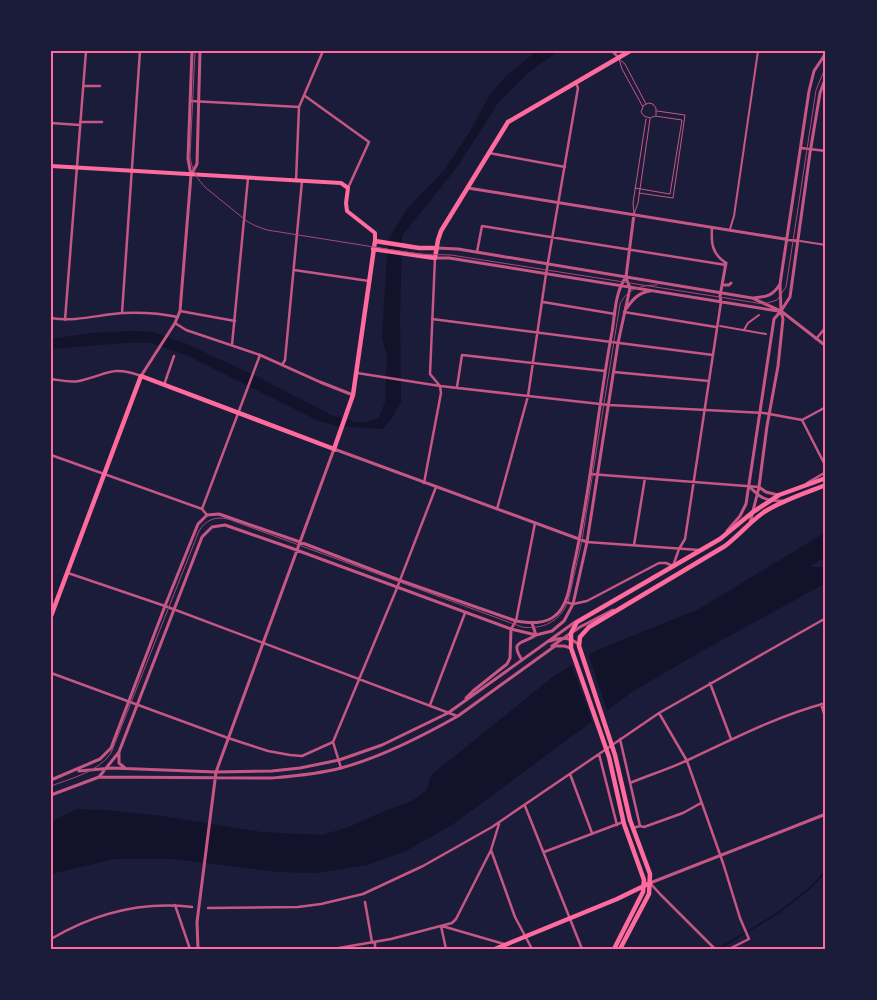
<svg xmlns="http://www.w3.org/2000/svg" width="877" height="1000" viewBox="0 0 877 1000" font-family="'Exo 2',sans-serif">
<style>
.water{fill:#12122b}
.pier{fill:#1b1b3a}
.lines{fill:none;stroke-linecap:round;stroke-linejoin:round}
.stream{stroke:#12122b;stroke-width:2}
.service{stroke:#c65784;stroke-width:1}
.pedestrian{stroke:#c65784;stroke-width:2}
.minor{stroke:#c65784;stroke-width:2.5}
.tertiary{stroke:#c65784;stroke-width:3}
.secondary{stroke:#ff6b9d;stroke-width:4}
.primary{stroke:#ff6b9d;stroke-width:4.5}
.trunk{stroke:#ff6b9d;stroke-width:4.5}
.tram{stroke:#a44b75;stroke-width:1}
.neatline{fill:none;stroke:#ff6b9d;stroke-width:2}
</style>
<rect width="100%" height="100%" fill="#1b1b3a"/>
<path class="water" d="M537,51H558L527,74L498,103L458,166L402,236L400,317L401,402L390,421L382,429L337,426L317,420L186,355L152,343H123L51,349V339L91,333L132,331L153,332L187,344L260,378L331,415L355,422H367L379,418L385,402L387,356L382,338L388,240L407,209L446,168L469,133L489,96L507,75Z
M826,532V556L809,567H826V583L702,651L632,692L452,825L404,852L367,865L317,873L278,872L174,859H114L51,874V822L77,809L106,810L162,816L261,832L322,835L349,827L382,812L412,801L427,790L431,775L554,676L597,650L699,609Z"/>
<path class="pier" d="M588,653L608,713L593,724L571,663Z"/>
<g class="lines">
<path class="stream" d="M718,949L777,914L811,887L826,871"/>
<path class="service" d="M619,59L622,69L643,107L641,112L644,116L650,118L655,116L682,120L670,194L635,188
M619,59L625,64L646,104
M643,106L648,103L653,104L656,108V115
M639,193L673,198L685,115L657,111
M634,214L638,203L650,119
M634,214L633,203L646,119"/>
<path class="pedestrian" d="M730,229L734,216L758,51
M800,241L826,245
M720,326L766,334
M744,330L748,323L759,315"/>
<path class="minor" d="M612,51L618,57
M84,86H100
M305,96L369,142L348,188
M191,101L299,107
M80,122H102
M51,123L80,125
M801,148L826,151
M489,153L565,167
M296,181L299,107L323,51
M712,228C711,243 712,254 726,263
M477,252L482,226L726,265
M294,270L369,281
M543,302L615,314
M180,311L235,321
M624,312L716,327
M122,313L140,51
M51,318C75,322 98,315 122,313C141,312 159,313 178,317
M432,319L713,355
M65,320L86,51
M175,323L186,330L260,355L202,509
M816,339L826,327
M232,345L248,178
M282,365L285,360L302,181
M614,372L709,381
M357,373L440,386L609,405L764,413L802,420L826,407
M51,379C60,380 70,383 79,381C107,375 111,365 141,376
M164,385L174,356
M457,387L462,355L605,371
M802,420L826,467V473
M51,455L202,509L207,515
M590,474L759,487
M424,483L441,393L440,386L430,374L435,258
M807,483L826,472
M497,509L528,396L546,274L578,88L576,83
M587,542L699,550
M634,545L645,478
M68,573L165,606L457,716
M565,602L573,604L587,601L659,563H666L673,566L679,549L685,539L721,302
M511,629L516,621L535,523
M51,673L228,738L268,751L290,755L302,756L333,742L397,588L436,487
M710,683L731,739
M821,704L826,720
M430,705L465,613
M659,713L687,761L723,863L740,918L749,939L729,949
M620,739L640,826L633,828
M333,742L341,768
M599,754L659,713L826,618
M570,774L592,833
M630,783C649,775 669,769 688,760C733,739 777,716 826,703
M525,806L582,949
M640,826L644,827L683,813L701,803
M491,850L515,917L532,949
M544,852L623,822
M650,883L660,894L715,949
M365,902L372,942
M175,905L190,949
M208,908L298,907L321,904L363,894L423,866L492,827L599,754L617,825
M441,926L446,949
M442,926L504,944
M51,939C95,913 141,901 192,907
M333,949L391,939L452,923L456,919L491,850L499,824
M375,949V942"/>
<path class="tertiary" d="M191,175L197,164L200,51
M468,188L797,241
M436,248L458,249L752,298L781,311L826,346
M435,258H449L778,311
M722,285H729L731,283
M753,298C766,297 773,296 780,284
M721,302L720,296L726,263
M626,309C633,299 638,293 650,291
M260,355L320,382L353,395
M141,376L175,323L180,311L191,175L188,159L192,51
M749,486C760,498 765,501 783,501
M759,487L766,492L778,495
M750,523L759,487L767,426L778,366L783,319L781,311L780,284L809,91L814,71L826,53
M727,531L740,516L746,504L774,319L781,311L790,297L810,153L820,93L826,77
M550,641C560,637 571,637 579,645
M552,646L580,627L613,610
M522,660C509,640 523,644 536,635L532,623
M466,698L473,691L507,664L510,658L511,629
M119,753V763L125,768
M79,771L112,768L216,772L272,771L300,768L339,760L382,745L448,713L575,622
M99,777L272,778C295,776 319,774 341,768C382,757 421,737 458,716L555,646H564L571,648
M51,780L100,759L111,748L165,606L198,524L207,515L219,514L300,542L399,580L516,621C529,623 545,625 556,615C568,605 570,584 573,569C591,491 597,411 612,332C615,314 615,292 626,277L634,214
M51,795L99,777L119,752L202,537L212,527L225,525L291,548L511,629L536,635L552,631L564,621L573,604L587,542L618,343L630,288L626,278
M650,883L826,814
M198,949L197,922L216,772L334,449L587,542"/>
<path class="secondary" d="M51,166L341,183L348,188L346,203L347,211L375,233V241"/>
<path class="primary" d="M373,249L435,258L438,240L441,231L508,122L630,51
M51,616L141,376L334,449L353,395L375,241L419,248H436
M495,949L617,899L650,883"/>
<path class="trunk" d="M614,949L643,892L644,880L624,824L609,757L571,648V633L577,622L720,539L753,512L779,495L826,478
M620,949L649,894L650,874L630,820L615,755L579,646L580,637L589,627L725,546C739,535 750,522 764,512C783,500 805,493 826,485"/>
<path class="tram" d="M195,51L190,157C192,170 197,179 206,188L248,222L256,226L267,230L418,254L451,255L764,304L777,300L786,287L816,90L826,66
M51,786C72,778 98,772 111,753L199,531C205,520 216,516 228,519L522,627C543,630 560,621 568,602L582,540L620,304C627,289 641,285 657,285"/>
</g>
<rect width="877" height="1000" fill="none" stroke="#1b1b3a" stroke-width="105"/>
<rect x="52" y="52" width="772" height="896" class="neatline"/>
</svg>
